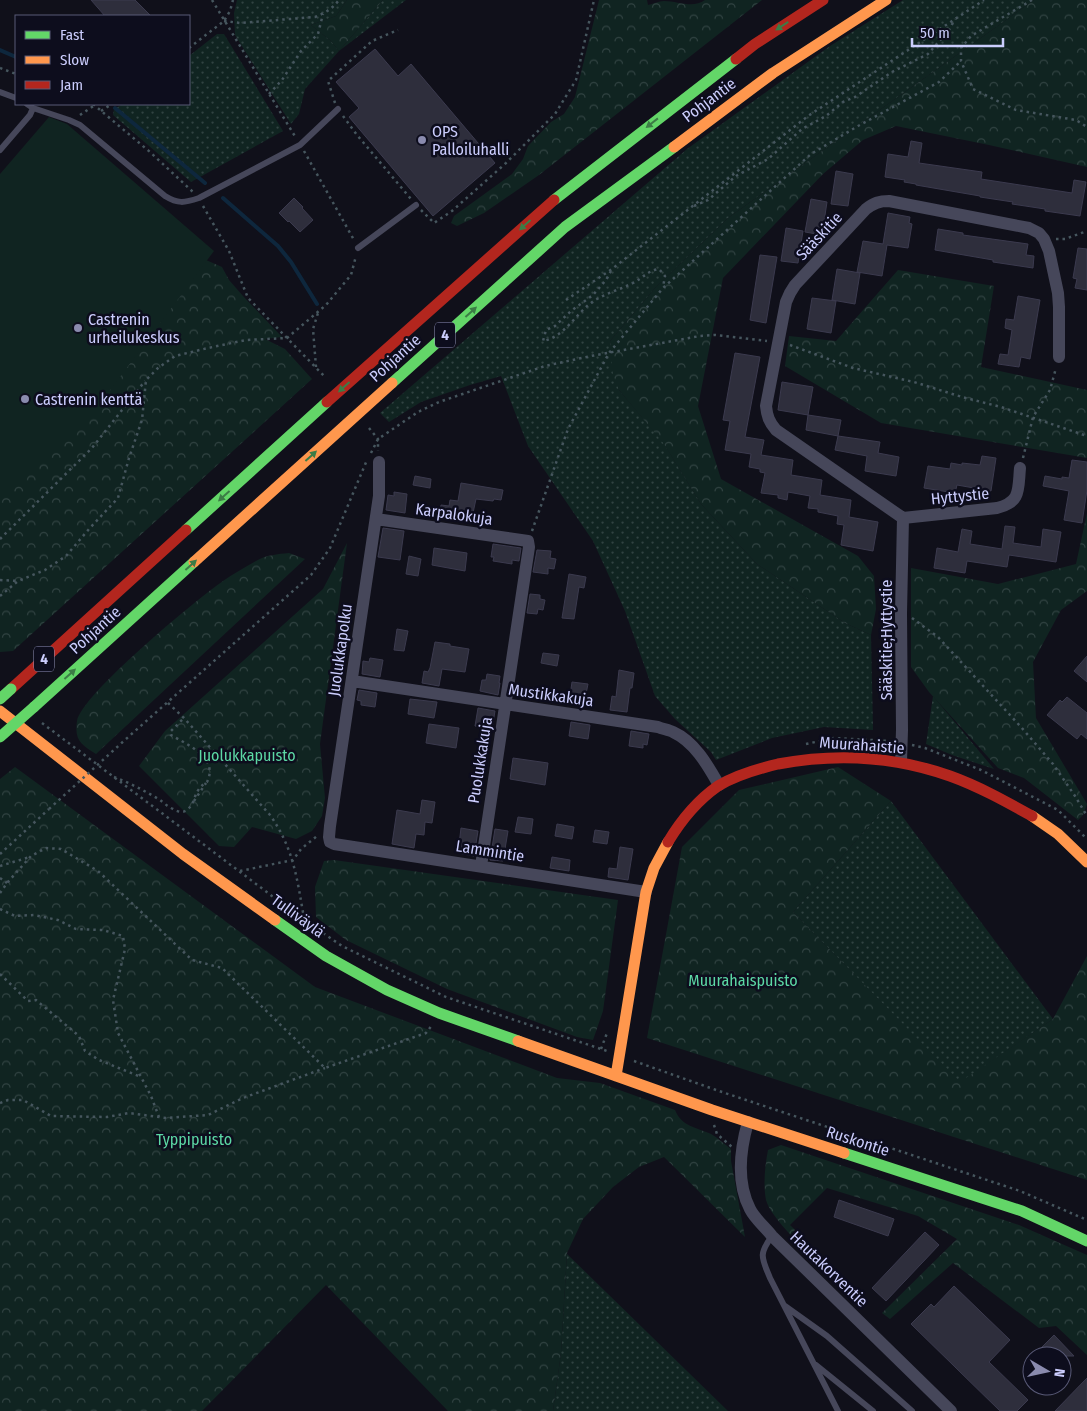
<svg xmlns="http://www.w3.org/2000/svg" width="1087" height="1411" viewBox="0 0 1087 1411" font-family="'Fira Sans Condensed',sans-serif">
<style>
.grass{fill:url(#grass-dots)}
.forest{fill:url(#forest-crowns)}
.garden{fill:#102421}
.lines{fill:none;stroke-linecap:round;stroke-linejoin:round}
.stream{stroke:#0e273d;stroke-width:4}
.building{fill:#2e2e3c;stroke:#3b3a4e}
.path{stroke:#46565e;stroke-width:2.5;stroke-dasharray:2.5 4;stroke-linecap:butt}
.lane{stroke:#46475a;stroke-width:6}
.street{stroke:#46475a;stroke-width:12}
.fast{stroke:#63d668;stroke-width:11}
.slow{stroke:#ff974d;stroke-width:11}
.jam{stroke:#b3261e;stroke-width:11}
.path-bridge{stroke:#46565e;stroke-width:2.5;stroke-dasharray:2.5 4;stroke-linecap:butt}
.fast-bridge{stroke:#63d668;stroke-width:11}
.oneway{fill:#3c7c46}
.poi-dot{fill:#8a8bae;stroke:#0d0d1d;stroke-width:2}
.labels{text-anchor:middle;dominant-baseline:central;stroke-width:5;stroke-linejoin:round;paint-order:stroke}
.shield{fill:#0d0d1d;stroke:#9293ba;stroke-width:1}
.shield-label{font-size:15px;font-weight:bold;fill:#cbcdfd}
.street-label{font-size:16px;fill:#cbcdfd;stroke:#0d0d1d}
.poi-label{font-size:16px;fill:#cbcdfd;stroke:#0d0d1d;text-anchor:start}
.park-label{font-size:16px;fill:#5cd8a5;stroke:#0d0d1d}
</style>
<defs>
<pattern id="grass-dots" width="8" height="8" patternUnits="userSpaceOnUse" patternTransform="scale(1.25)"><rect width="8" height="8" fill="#102421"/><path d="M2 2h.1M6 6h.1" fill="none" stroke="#314342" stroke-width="1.8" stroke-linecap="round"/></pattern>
<pattern id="forest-crowns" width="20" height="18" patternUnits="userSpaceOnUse" patternTransform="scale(1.25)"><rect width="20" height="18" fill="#102421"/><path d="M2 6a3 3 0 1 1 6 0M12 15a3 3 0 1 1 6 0" fill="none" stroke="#314342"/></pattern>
</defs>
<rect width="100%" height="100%" fill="#10101a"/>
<path class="grass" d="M237,0H347L336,16L311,25L331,41L339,51L383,0H406L339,51L305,89L299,114L291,124L235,35L234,13Z
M903,0H1034L728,218L655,288L610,341L619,390L663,442L701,504L757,564L845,623L871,635L873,730L824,727L772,738L716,760L711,752L675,719L655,696L625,611L593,541L528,446L501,376L470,385L421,402L389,422L380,413L687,149L830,46Z
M217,34H224L283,131L191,182L113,115L114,109L123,104H189V56Z
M933,696L994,769L952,755L926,744Z
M891,801L1053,1019L960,1083L793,912Z
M567,1254L728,1411H553L561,1353Z"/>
<path class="forest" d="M347,0H383L339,51L331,41L311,25L336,16Z
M599,0H647L648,5C653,4 659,1 664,1C678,1 693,9 705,0H762L539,175L484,213L457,226L451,223L454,216L512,174L523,159L528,146L551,122L564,114L575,97Z
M1034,0H1087V167L989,145L896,126L863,140L823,174L723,278L698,406L721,479L858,556L874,576L876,609L871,635L845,623L757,564L701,504L664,444L619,390L613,375L610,341L655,288L728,218Z
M206,260L222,267L229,280L243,296L282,337L265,339L285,349L312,379L13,651L0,652V485Z
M898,270L994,286L981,367L1087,390V458L881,423L785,366L789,336L836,341Z
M1087,513V591L1061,610L1033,662L1036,718L1087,804L1083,815L1078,820L1024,778L998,768L929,692L911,667V568L998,584L1076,564Z
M347,543L320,744L325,798L322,816L312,831L296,839L252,827L234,847L219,846L139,766L165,731L323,589Z
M289,553L305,559L96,754C82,745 74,741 77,721C82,694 197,599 223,581C233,574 245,567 256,561C266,555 278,554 289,553Z
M15,767L315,987L557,1078L600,1083L675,1110C682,1127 696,1127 711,1134C718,1138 724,1144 731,1149V1161L745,1237L664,1157L639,1167L613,1187L583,1219L567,1253L561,1353L553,1411H448L326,1285L202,1411H0V779Z
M838,767L891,801L793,912L960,1082L1053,1019L1087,956V1180L647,1038L682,847L739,790Z
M334,860L618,900L603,1011L593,1040L577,1037L447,989L346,940L316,917L315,887L324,861Z
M781,1145L1019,1225L1087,1255V1355L1056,1326L1039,1328L953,1263L890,1319L882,1313L957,1239L918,1216L827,1188L790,1225L842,1276L837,1281C820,1263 772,1222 766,1200C763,1185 765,1165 768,1150Z"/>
<path class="garden" d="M49,117L67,124L214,251L99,405L0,499V174Z"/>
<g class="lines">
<path class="stream" d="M0,50L16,57
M115,108L205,183
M223,198L278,246L291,262L317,304"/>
</g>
<path class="building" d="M91,0H135L151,16H105Z
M375,49L398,76L411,64L495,163L433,216L349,117L359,108L336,82Z
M911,141L922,143L919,163L982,172L981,179L1072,193L1074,180L1086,182L1080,216L1045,211V209L1012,204L1013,202L980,197V196L916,185V184L904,182L905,180L885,177L888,154L908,157Z
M836,171L853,174L848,206L831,204Z
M294,198L303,207L302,208L313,220L300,232L289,221L288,222L279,213Z
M811,199L827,202L822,235L805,232Z
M888,213L910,217L909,223L912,224L908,248L887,245L882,276L857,272L863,241L883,244Z
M786,228L803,231L798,263L781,261Z
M938,229L963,233V235L1028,244L1026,255L1034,256L1033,268L993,262V260L935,250Z
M1078,248L1087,249V290L1075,288L1077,279L1073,278Z
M760,255L777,257L766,323L750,320Z
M837,269L860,273L855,304L832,300Z
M1018,296L1040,300L1030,359L1021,357L1019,367L998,364L1000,354L1008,355L1012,330L1005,328L1006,319L1014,320Z
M812,298L836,301L831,333L807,329Z
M735,353L760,357L745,437L764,440L761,455L793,460L791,475L822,480L820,495L851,500L849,517L878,522L873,551L841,545L844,525L837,524L838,516L818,512V509L808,508L810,496L788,492L787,500L778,498V495L761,493L765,473L760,472V469L749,467L751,454L725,450L730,421L723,420Z
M782,382L813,387L808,415L778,410Z
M808,415L841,420L838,436L806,430Z
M838,436L880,442L878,453L899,457L896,476L865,471L867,456L835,450Z
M982,456L996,458L991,491L957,485L955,493L924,488L928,466L950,469L951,463L962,465V463L980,465Z
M1072,460L1087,462V490L1082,523L1064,520L1069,491L1043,486L1045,476L1062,479V477L1069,478Z
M415,476L431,479L430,488L413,485Z
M461,483L503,490L501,500L494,499L493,501L476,499L473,513L460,511L459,521L439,518L441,505L449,506L450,500L458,501Z
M394,492L407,494L405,513L386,510L388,495L394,496Z
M1005,526L1015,527L1013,543L1041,547L1043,529L1061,532L1056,562L1009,555L1007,567L967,561L965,573L934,568L937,548L958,552L962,529L972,531L970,544L1002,549Z
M383,528L404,531L400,560L378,557Z
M493,544L521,548L519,561L512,560V564L493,561L494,557H491Z
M434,548L467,553L465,571L432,565Z
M537,550L551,551L550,558L556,559L554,569L548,568V574L533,572Z
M409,556L421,559L418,576L406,574Z
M569,574L586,577L584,588L579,587L574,619L562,618Z
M530,594L540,595V599L545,600L543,610L538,609L537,614L527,613Z
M397,629L408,631L404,651L394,650Z
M435,642L450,644V646L469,649L465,672L442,669L439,686L422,683L424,671L428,672L430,668Z
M543,653L559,655L557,666L541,663Z
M1087,656V682L1074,671Z
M370,658L383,660L380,677L362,674L363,661L369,662Z
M619,670L634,673L632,688H630L627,712L610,710L612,696L616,697Z
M487,674L500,676L499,683H500L498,695L480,691L482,680H486Z
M572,682L588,684L585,699L570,696Z
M516,686L534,688L532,698L515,696Z
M359,690L377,693L375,707L361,705V701L357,700Z
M1067,697L1087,713V739L1081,734L1077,739L1047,715L1060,700L1062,702Z
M410,699L437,702L434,718L408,714Z
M478,708L495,711L492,729L475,726Z
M571,722L590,725L588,739L569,736Z
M429,724L459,728L456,748L426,743Z
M631,731L649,734L647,745L643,744V748L629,746Z
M513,758L548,763L545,785L510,779Z
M422,800L435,802L432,823L425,822L424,835L416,834L414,848L392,844L397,810L420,814Z
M518,817L533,819L531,834L515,832Z
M557,824L574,827L572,839L555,836Z
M461,828L478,831L474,856L458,853Z
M495,829L508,831L503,861L490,860Z
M595,830L609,832L607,844L593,842Z
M620,847L633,849L628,880L608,877L609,868L617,869Z
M552,857L570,860L569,871L550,868Z
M839,1200L894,1219L888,1236L834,1217Z
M925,1232L939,1245L886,1301L872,1288Z
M954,1286L1010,1340L989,1362L1028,1400L1017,1411H1000L911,1324L931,1304L934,1307Z
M1054,1335L1074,1356H1033Z
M1087,1378V1411H1055Z"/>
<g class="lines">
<path class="path" d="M212,0L296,138
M1032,0L971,36L961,48V61L973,89L1016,110L1076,120L1087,127
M224,21L240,23L315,17C325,13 332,9 339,0
M189,48L224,21L230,11L233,0
M0,68L16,74
M269,94L282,80L301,51L318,34L323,14
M335,103L328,81L372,41L398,30
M93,104L150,152L193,192
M101,111L112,104
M80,115L95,105
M343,116L357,135L411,199
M304,151L354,240
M203,206L229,251L248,298L326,378
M694,206L708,200L736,176L768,159L802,129L826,116L843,102L855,97L892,72L928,54L949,30L955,19
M421,210L434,223L452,211L506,163L555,114L576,80L594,0
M1056,239H1065L1087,231
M611,271L606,280L593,295L571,311L555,326L546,330L543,341C564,337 575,315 591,303C603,294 619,290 633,283C643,278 647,271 659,269L665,276L663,287
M566,300L612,269L808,116L984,0
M790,345L853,368L914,382L962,397L1001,407L1087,436
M316,367L313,329L318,313
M369,428L378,439V451
M371,453L378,439L418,412L439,402L545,366L591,356L700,336L715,335L767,341
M1023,458L1033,417L1050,390L1056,368
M532,531L568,429L609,353L663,288L811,154L858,126L939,82L961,61
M0,539L92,448L145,381
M0,580L18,581
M0,596L18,581L45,570L66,556L89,529L118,498L129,458L142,420L146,380L158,368L175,356L208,348L246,340L287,338L326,305L351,275L356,256
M912,618L938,637L1021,727L1053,764L1075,796L1087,816
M168,703L184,718L270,815C294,849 297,879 304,918
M42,723L304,920L342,946L446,997L607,1051
M126,739L311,575L330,548L367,460
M806,744L834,738L889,741
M912,745L925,748L981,770L1058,810L1086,838
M114,777C130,783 145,791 160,800C164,803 168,807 173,809C178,812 183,813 187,810C197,802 192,791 207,782C219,758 188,745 171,735L170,732L184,718
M194,801L206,783
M0,854L49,809
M0,866L30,857
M240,871L293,860L301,849L317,836
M0,878L7,883
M0,893L7,883L31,856L46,848L61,849L98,871L192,960L222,968L325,1068L426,1033L432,1025
M0,909L15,916L34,915L58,920L76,929L103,930L123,936L125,949L113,1000L118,1033L151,1096L159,1117
M0,974L28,1001L36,1000L79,1036L85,1051L99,1060L141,1077
M601,1049L607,1033
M634,1061L719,1091L1020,1191L1087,1220
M0,1103L8,1100H23L51,1116L107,1117L129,1113L166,1118L208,1115L243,1098L325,1068
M714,1125L717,1134L732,1147"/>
<path class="lane" d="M0,92L16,98
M27,104L33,108L69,120L80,125L165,196C178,204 184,203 199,198L300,145L338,109
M0,150L30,115L33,108
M358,248L416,205
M772,1236C758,1255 762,1258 770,1278L838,1411
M785,1306L827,1336L912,1411
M816,1365L873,1411"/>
<path class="street" d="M379,462V496L330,826L329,837L330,842L334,844L646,892
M903,518L776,430C769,422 767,416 766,406L786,302L790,293L795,285L866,209C874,203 879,201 889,201L1029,228L1039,233L1044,239L1049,251L1058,293L1059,307V357
M903,518L997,508C1021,502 1018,490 1020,468
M376,519L528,541L529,547L481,866
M352,681L658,727C663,729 669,730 673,732C695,742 708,766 719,785
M901,762L902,730L901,613L903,518
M748,1122C740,1150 736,1182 750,1209C755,1219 765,1227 772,1236L951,1411"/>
<path class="fast" d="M554,200L736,59
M392,383L565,227L674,147
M186,530L327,402
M34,707L194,562
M275,920L326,956L387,990L439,1013L518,1041
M844,1153L1022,1211L1087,1241"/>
<path class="slow" d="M674,147L773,73L886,0
M194,562L392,383
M0,711L183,854L275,920
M1032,816L1058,834L1087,862
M518,1041L712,1110L844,1153
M616,1076L646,892L654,868L668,842"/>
<path class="jam" d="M736,59L755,44L823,0
M327,402L554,200
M11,689L186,530
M668,842C680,822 698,800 718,786C736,775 757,769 778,764C836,753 894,756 950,776C978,786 1005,801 1032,816"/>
<path class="path-bridge" d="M49,809L126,739"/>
<path class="fast-bridge" d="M0,699L11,689
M0,737L34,707"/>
</g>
<defs><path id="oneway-solid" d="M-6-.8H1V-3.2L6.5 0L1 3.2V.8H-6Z" transform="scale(1.25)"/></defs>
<g class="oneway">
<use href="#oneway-solid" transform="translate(782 26) rotate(147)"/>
<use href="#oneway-solid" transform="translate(652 123) rotate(142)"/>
<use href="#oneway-solid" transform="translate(525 225) rotate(138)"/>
<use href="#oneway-solid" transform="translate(471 312) rotate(-42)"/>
<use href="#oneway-solid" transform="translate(344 387) rotate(138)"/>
<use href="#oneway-solid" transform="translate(311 456) rotate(-42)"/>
<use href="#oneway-solid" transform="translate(224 496) rotate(138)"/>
<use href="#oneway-solid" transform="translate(191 565) rotate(-42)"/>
<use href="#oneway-solid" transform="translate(70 674) rotate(-42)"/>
</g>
<g class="poi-dot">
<circle cx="422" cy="140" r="5"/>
<circle cx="78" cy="328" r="5"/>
<circle cx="25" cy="399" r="5"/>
</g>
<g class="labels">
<g class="shield">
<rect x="435" y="322.5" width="20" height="25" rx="4"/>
<rect x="34" y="646.5" width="20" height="25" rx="4"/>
</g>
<g class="shield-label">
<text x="445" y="335">4</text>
<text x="44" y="659">4</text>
</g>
<g class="street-label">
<text transform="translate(709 100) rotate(-37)">Pohjantie</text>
<text transform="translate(819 236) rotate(-47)">Sääskitie</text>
<text transform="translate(395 358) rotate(-42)">Pohjantie</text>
<text transform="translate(960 496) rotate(-6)">Hyttystie</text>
<text transform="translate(454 514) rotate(8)">Karpalokuja</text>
<text transform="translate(95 630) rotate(-42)">Pohjantie</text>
<text transform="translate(886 640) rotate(-90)">Sääskitie;Hyttystie</text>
<text transform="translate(340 650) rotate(-82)">Juolukkapolku</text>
<text transform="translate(551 695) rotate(8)">Mustikkakuja</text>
<text transform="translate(862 745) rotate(4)">Muurahaistie</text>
<text transform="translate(480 760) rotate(-81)">Puolukkakuja</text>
<text transform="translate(490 851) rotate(9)">Lammintie</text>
<text transform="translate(298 916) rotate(36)">Tulliväylä</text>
<text transform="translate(858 1141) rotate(18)">Ruskontie</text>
<text transform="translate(829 1269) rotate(44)">Hautakorventie</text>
</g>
<g class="poi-label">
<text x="432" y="131">OPS<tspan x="432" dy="18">Palloiluhalli</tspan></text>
<text x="88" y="319">Castrenin<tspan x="88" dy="18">urheilukeskus</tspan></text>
<text x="35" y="399">Castrenin kenttä</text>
</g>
<g class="park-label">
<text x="247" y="755">Juolukkapuisto</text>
<text x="743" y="980">Muurahaispuisto</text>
<text x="194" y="1139">Typpipuisto</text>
</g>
</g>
<rect x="15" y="15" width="175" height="90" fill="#0d0d1d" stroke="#595a77"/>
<rect x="25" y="31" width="25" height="8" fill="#63d668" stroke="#595a77"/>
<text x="60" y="40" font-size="15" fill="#cbcdfd">Fast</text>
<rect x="25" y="56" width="25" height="8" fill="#ff974d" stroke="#595a77"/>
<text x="60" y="65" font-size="15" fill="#cbcdfd">Slow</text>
<rect x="25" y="81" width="25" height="8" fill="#b3261e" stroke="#595a77"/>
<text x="60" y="90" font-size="15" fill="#cbcdfd">Jam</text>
<g transform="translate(1047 1371) rotate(99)"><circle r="24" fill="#0d0d1d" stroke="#595a77"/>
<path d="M0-4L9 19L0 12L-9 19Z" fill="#8a8bae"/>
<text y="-8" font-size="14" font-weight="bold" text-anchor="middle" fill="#cbcdfd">N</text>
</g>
<path d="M912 38v8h91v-8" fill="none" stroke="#cbcdfd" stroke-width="2.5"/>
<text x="920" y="38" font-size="15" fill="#cbcdfd" stroke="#0d0d1d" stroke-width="4" paint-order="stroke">50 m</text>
</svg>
